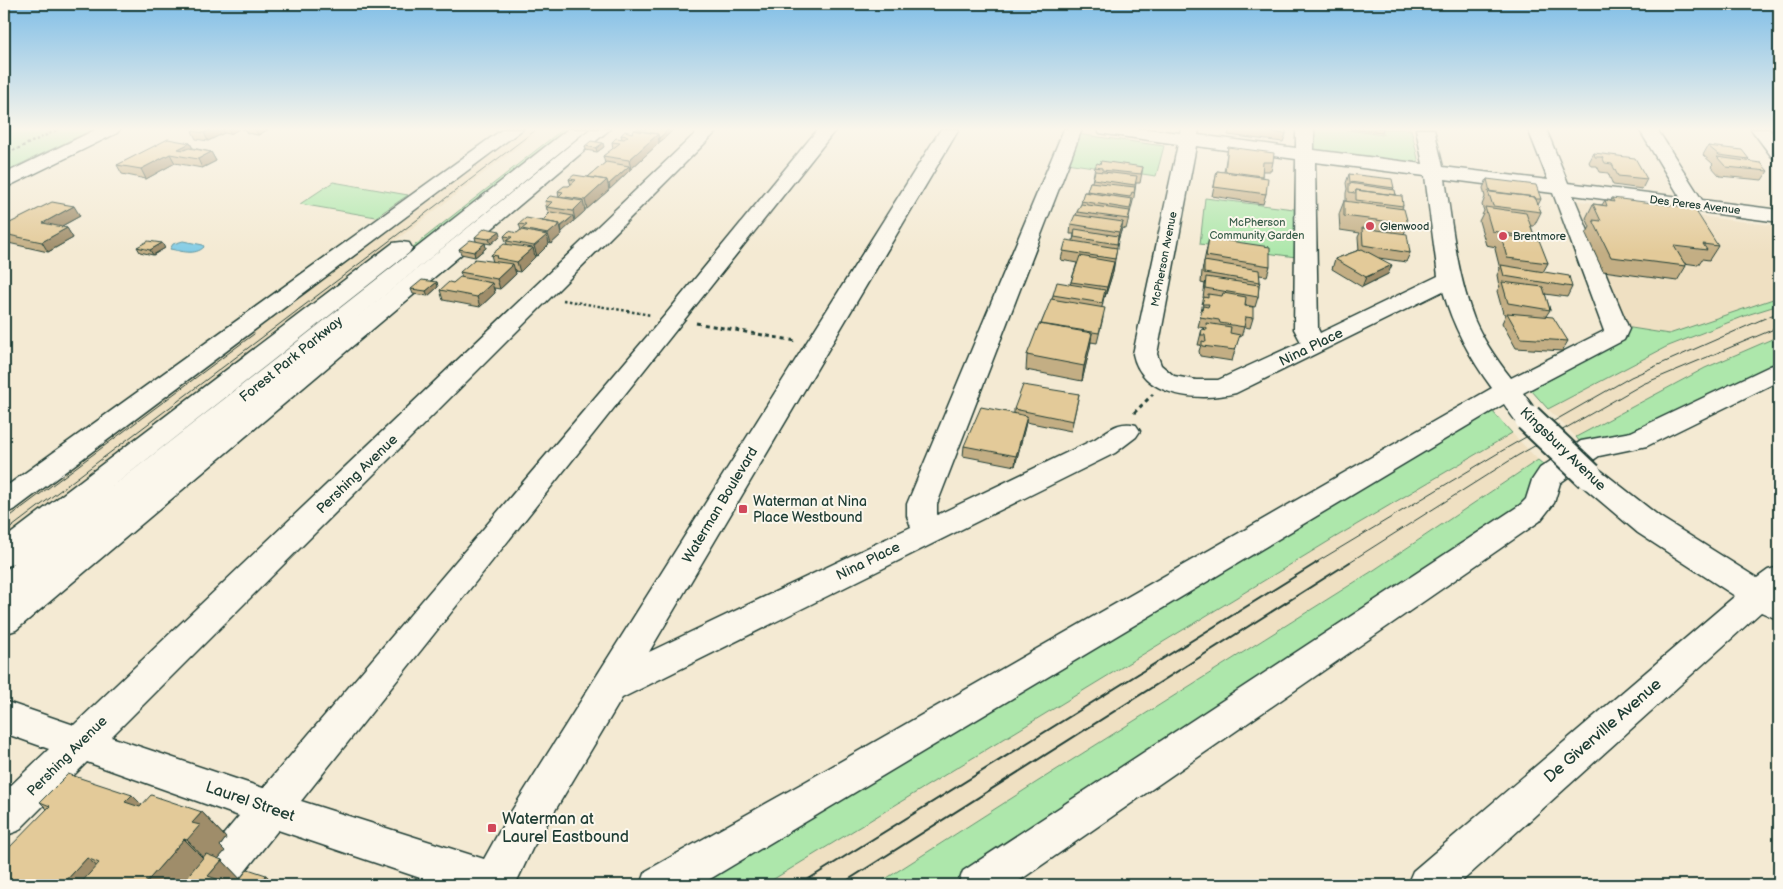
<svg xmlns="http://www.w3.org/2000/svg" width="1783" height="889" viewBox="0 0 1783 889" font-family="'Balsamiq Sans',sans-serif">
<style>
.built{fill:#efe0c2}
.green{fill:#ade7ab;stroke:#669270}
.water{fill:#84cce5;stroke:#5c939e}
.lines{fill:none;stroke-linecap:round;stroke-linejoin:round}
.minor-casing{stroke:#1f3d34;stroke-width:3}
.major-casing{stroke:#1f3d34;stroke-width:3}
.path-far1{stroke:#1f3d34;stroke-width:2.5;stroke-dasharray:2.5 2.5;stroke-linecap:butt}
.path{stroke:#1f3d34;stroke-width:3;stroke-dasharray:4 4;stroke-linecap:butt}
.minor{fill:#fbf7ec;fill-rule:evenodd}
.major{fill:#fbf7ec;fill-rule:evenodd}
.tram-far1{stroke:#1f3d34;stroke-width:1}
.tram{stroke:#1f3d34;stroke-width:2}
.minor-bridge-casing{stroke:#1f3d34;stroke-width:31;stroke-linecap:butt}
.minor-bridge{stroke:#fbf7ec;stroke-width:27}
.wall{fill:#c3ae84;stroke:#1f3d34}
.shaded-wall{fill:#9f8d6b;stroke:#1f3d34}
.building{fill:#e3ca99;stroke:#1f3d34}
.poi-dot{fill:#d1495b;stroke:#fbf7ec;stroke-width:2}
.labels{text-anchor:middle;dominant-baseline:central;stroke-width:4;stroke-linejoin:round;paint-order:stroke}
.far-street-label{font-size:11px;fill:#1f3d34;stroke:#fbf7ec}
.far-park-label{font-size:11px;fill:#3b5f4c;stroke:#fbf7ec}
.far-poi-label{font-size:11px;fill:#1f3d34;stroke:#fbf7ec;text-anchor:start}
.street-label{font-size:14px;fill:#1f3d34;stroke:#fbf7ec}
.poi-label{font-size:14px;fill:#1f3d34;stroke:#fbf7ec;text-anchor:start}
.near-street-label{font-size:16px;fill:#1f3d34;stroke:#fbf7ec}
.near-poi-label{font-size:16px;fill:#1f3d34;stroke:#fbf7ec;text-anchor:start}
</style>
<rect width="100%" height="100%" fill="#f4ead3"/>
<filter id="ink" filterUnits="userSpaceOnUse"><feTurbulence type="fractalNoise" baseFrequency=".02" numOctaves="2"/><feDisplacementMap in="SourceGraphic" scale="10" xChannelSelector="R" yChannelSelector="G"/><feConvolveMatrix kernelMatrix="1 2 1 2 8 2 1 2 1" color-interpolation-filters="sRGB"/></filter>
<g filter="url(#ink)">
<path class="built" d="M522,129H542L4,539V514Z
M1570,200L1779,226V297L1669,334L1625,327Z
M1779,305V336L1705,368L1576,437L1548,409L1666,347L1750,314Z
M1512,433L1538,460L1374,570L1037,782L876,885H764L1334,538Z"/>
<path class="green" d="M4,129H94L4,172Z
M563,129H571L4,577V568Z
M1311,129H1341L1383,135V129H1411L1419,163L1311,149Z
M1077,134L1164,146L1156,176L1066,163Z
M333,182L408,195L376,217L300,204Z
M1205,198L1294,209L1296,257L1200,244Z
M1779,297V305L1750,314L1666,347L1548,409L1531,390L1627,338L1625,327L1669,334Z
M1779,336V362L1719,390L1631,436L1580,442L1576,437L1705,368Z
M1492,411L1512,433L1334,538L764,885H687Z
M1538,460L1544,465L1523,505L958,885H876L1037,782L1374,570Z"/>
<path class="water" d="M183,241L203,245L204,247C195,256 181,251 170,249L173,244Z"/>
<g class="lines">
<g class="minor-casing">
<path id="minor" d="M503,129H523L14,510L4,513V488Z
M590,129H610L16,630L4,634V602Z
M700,129H719L111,737L263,788L666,314L818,129H836L301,801L484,859L504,823L941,129H959L649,652L911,527L907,516V504L1064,129H1082L937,504V515L1095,439C1109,430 1119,420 1136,425L1140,431L1136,437L1115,453L622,698L532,849L515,885H441L278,830L234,885H188L193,871L239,816L87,762L18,831L4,836V792L49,749L4,733V701L74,725Z
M1097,129H1147L1180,133L1181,129H1199L1198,135L1296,148V129H1314V150L1423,164L1416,129H1434L1443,167L1548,180L1528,129H1546L1568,183L1680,197L1639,129H1657L1702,200L1779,210V222L1573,195L1629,329L1624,340L1523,393L1541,418L1537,424C1517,430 1514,418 1504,404L700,885H641L646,871L803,783L1492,388C1470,358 1453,327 1443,291L1236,393C1200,402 1142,398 1133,354L1178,144L1106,134L1100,133ZM1196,146L1296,159L1294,329L1301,342L1218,380H1196L1174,376L1161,365L1157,354ZM1315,162L1425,176L1438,276L1320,333L1318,329ZM1445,179L1553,193L1604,331L1511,378C1497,360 1483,340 1474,319C1457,274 1452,225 1445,179Z
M1751,129H1769L1779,141V159L1772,157Z
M1779,363V381L1647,446L1599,456L1580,469L1589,466L1599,469L1660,517L1757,578L1768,570L1779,567V620L1761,612L1458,885H1407L1413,871L1735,596L1638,533L1579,483L1575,476L1579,469L1560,483L1554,503L1540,521L1013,885H958L963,871L1520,505L1526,499L1532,480L1540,468L1581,441L1631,432L1770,366Z"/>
</g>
<g class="major-casing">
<path id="major" d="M97,129H120L117,133L11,185L4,187V174Z
M568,129H588L15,598L4,601V572L14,563L4,567V539L393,243L401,242L409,243L412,248L409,253L103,494Z"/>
</g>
<path class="path-far1" d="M4,155L59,129
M563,300L651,315"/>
<path class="path" d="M696,323L796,341
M1134,413L1153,394"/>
<use href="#minor" class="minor"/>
<use href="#major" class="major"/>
<path class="tram-far1" d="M4,521L254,334
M4,533L537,129
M1315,563L1505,449L1631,377L1779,312
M1348,563L1517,456L1643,384L1779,327"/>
<path class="tram" d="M799,885L1318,562
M840,885L1350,562"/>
<g class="minor-bridge-casing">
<path id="minor-bridge" d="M1528,418L1589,476"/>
</g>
<use href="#minor-bridge" class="minor-bridge"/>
</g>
<path class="wall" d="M195,129H239L230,134L224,133L208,141L196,139L192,131Z
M241,129H269L258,135L247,133L245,130Z
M1230,129H1286V134L1283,142L1228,135Z
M1350,129H1383L1382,133Z
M634,130L669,134L660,142H659V143L631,169H630V170L610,189L609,188V190L587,209H585V211L561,232L562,234L551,244L549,243V244L537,256L535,255V257L520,272L515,271L516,274L500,289L494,288L495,293L480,307L443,300L440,290L453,283L462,277L460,272L493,262L491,255L507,244L504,236L517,233L521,230L519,224L542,221L549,214L548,210H547L545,201L559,198L558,191L569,186L571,185L569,179L588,177L605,163L603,156L613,149L612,142L622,139L621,135L632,133L634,131Z
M1778,133H1779V142L1775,137Z
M190,143L193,148L211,152L216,161L202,168L175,163L146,179L122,174L117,165Z
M585,146L604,147L597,152L586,150Z
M1708,146L1749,159L1747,161L1768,171L1762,180L1720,176L1711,166L1713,164L1703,155Z
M1228,147L1273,162L1271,171H1262V177L1266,194L1263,204L1212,196L1217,171L1224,172Z
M1594,153L1647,179L1642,189L1613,185L1608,173L1600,172L1597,166H1591L1589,162Z
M1095,167H1143L1140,183H1136L1134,197L1126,229L1122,228L1118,241L1113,272L1105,297H1104L1102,307L1103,318L1097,343L1091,342L1082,381L1026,370L1027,355L1052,299L1053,295L1070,285L1077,263L1061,260L1063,251L1073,241L1074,234H1070L1071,224L1076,215L1077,212L1081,204L1084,192H1087L1090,182H1092Z
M1349,174L1394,188L1393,189L1403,206L1402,208L1408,224L1404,234L1410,253L1406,262L1379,258L1388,274L1362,287L1332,269L1335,259L1359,250L1358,237L1360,233L1340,230L1339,214L1344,201H1346V193L1347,189L1346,183Z
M1487,179L1541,199L1538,205L1541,212L1534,226H1531L1535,238L1534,239L1548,263L1543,272L1572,287L1567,297L1545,294L1550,310L1546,316L1568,341L1562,351L1516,348L1502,323L1506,314L1503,313L1497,291L1500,286H1499L1497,275L1500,269L1495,249L1496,247L1486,245L1479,221L1484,211L1482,205L1485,197L1483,188Z
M1612,198L1718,246L1709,260L1702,259L1698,265L1684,263L1686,266L1677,281L1603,271L1586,234L1590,227L1586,218L1593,204L1602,205L1605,200L1611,201Z
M80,216L60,227L67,228L73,238L48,252L4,242V226Z
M501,235L491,244L485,243L486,248L475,257L461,254L459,249L476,241L475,237Z
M1209,238L1270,266L1267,276L1259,275L1260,282L1259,285L1258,297L1255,307L1245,305L1253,318L1250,328L1244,327L1241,337L1239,336L1232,361L1200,356L1199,351L1201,345H1198L1202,329H1204L1205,328L1198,327L1201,314H1200L1204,299L1203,298L1205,284L1201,283L1202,271Z
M137,247L165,248L153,255L140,252Z
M437,282L438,287L428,296L413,294L411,289Z
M1079,394L1071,431L1026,422L1015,466L963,456L964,446L1014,413V409Z
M132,795L142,805L202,812L226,838L220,846L225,851L218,859L222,860L240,879L275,885H4L47,809L40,802Z"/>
<path class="shaded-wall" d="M211,129H223L224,133L208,141L204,133Z
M228,129H239L230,134Z
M255,129H269L258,135Z
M669,129H674L660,142L659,138L665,130Z
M658,134L659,143L631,169L629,160Z
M190,143L194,152L178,149Z
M603,143L604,147L597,152L596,148Z
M211,152L216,161L202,168L198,159Z
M170,154L175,163L146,179L141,169Z
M629,166L630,170L610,189L609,184Z
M607,180L609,190L587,209L585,200Z
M583,201L585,211L575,220L573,211Z
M74,206L80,216L49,233L43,223Z
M573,216L574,221L562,232L561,227Z
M1123,222L1121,231L1117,242L1119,232Z
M560,224L562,234L551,244L548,234Z
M67,228L73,238L48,252L42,242Z
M500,231L501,235L491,244L489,239Z
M547,235L549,244L537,256L534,246Z
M162,243L165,248L153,255L150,250Z
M485,243L486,248L475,257L474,252Z
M533,248L535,257L520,272L517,262Z
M1114,262L1113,272L1105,297L1107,287Z
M513,264L516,274L500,289L497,279Z
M1392,265L1388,274L1362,287L1366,277Z
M437,282L438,287L428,296L426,291Z
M492,283L495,293L480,307L477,297Z
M1092,333L1090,348L1082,381L1084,366Z
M1027,416L1025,427L1015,466L1016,456Z
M132,795L158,821L125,802Z
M202,812L226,838L220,846L225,851L212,866L187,840L192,823Z
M184,839L210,865L193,885H144Z
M87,858L117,883L115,885H62Z
M222,860L246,885H218L208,876Z
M266,875L275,885H258Z
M56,882L60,885H53Z"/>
<path class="building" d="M195,129H211L204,133L192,131Z
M635,129H669L665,130H668L659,138L658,134L634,130Z
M1248,129H1286V134Z
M635,130L658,134L629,160L603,156L620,143L612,142L616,138L624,139L628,136L621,135L625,131L632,133Z
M168,139L190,143L178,149L184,150L189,148L211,152L198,159L170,154L141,169L117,165Z
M591,141L603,143L596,148L585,146Z
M1708,146L1742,150L1749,159L1719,155Z
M1228,147L1274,153L1273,162H1263L1262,176L1225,171Z
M1594,153L1635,158L1647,179L1618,176L1612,164L1605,163L1602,157H1595Z
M1717,157L1761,163L1768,171L1726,167Z
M1101,161L1143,167L1141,174L1102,170V168L1095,167L1097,163L1100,164Z
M606,162L629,166L609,184H608L607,180L588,177Z
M1095,171L1137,176L1135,185L1093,179Z
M1217,171L1268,178L1266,194L1214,187Z
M1349,174L1392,179L1394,188L1350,182Z
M574,175L607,180L585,200L559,196L563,192L558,191L564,186H569L576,180L569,179Z
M1487,179L1536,185L1541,199H1535V197L1490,192Z
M1090,182L1135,187L1134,193L1132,192L1130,197L1087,191Z
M1349,183L1395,190L1396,195L1356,190L1355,193L1349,192Z
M1356,190L1402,196L1403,206L1356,200Z
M1488,191L1535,197L1541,212L1493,206Z
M1084,192L1132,199L1130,209L1081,201Z
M550,196L583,201L573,211L547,207L552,202L545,201Z
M1612,198L1694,208L1718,246L1703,244L1707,250L1674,246L1686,266L1611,257L1593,220L1601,221L1593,204L1607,206L1605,200L1614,202Z
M1344,201L1404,209L1408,224L1344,216Z
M52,202L74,206L43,223L67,228L42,242L4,234V226Z
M1081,204L1130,211L1128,219L1077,212Z
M1485,207L1526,213L1535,238L1492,231Z
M551,212L573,216L560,227V224L542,221Z
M1075,215L1123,222L1119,232L1071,224Z
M526,218L560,224L548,234L522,229L527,225L519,224Z
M485,228L500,231L489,239L475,237Z
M1362,228L1407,234L1410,253L1363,245Z
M1075,229L1118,236L1117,244L1074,237Z
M521,230L547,235L534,246L507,241L512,237L504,236L509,231L517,233Z
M1501,235L1539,240L1548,263L1507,258Z
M1209,238L1270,247V266L1206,256Z
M470,240L485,243L474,252L459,249Z
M1066,240L1117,248L1115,259L1063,251Z
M148,241L162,243L150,250L137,247Z
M504,244L533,248L517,262L496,258L498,256L491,255Z
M1362,249L1392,265L1366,277L1335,259Z
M1080,256L1114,262L1107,287L1071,282Z
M475,259L513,264L497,279L460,272Z
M1204,261L1259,270L1260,282L1204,273Z
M1501,265L1569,276L1572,287L1504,276Z
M460,277L492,283L477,297L440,290L449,282L453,283Z
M1206,277L1259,285L1258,297L1205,288Z
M422,280L437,282L426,291L411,289Z
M1057,282L1105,290L1102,303L1053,295Z
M1502,282L1543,287L1550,310L1508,303Z
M1223,293L1246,297L1245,306L1253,307V318L1246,317L1244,327L1220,323L1219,320L1200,317L1203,306L1208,307L1209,304H1202L1204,297L1208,298V294L1222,296Z
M1051,299L1105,308L1099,333L1041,324Z
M1507,313L1553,317L1568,341L1521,338Z
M1206,323L1231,327L1230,333L1240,335L1235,350L1202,346V341L1206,342L1205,335H1201L1202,329L1207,330Z
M1039,324L1092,333L1084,366L1027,355Z
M1023,385L1079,394L1073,421L1014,409Z
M981,407L1027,416L1016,456L964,446Z
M68,774L132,795L125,802L140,807L151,795L202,812L192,823L200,825L187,840L184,839L144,885H79L99,863L87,858L62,885L56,882L53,885H4V853L50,806L40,802Z
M206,854L222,860L208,876L234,885H180Z
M248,869L266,875L258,885H235Z"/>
</g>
<linearGradient id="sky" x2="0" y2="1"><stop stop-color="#80bee7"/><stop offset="0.51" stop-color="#faf6eb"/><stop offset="1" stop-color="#faf6eb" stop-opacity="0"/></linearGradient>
<rect width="1783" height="253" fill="url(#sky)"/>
<g class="poi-dot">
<circle cx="1370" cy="226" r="5"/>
<circle cx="1503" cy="236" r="5"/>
<rect x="738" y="504" width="10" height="10" rx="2.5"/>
<rect x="487" y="823" width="10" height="10" rx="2.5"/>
</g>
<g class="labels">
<g class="far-street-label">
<text transform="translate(1695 205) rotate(7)">Des Peres Avenue</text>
<text transform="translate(1164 259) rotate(-79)">McPherson Avenue</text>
</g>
<g class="far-park-label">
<text x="1257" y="222">McPherson<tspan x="1257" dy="13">Community Garden</tspan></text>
</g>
<g class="far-poi-label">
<text x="1380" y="226">Glenwood</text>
<text x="1513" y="236">Brentmore</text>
</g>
<g class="street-label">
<text transform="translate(1311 347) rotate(-26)">Nina Place</text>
<text transform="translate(291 359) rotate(-39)">Forest Park Parkway</text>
<text transform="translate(1563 449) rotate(44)">Kingsbury Avenue</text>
<text transform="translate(357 474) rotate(-44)">Pershing Avenue</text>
<text transform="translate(720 505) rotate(-59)">Waterman Boulevard</text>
<text transform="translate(868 561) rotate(-26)">Nina Place</text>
<text transform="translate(67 756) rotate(-45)">Pershing Avenue</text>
</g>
<g class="poi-label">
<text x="753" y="501">Waterman at Nina<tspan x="753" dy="16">Place Westbound</tspan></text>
</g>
<g class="near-street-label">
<text transform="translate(1603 731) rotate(-41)">De Giverville Avenue</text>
<text transform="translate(250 802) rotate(19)">Laurel Street</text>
</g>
<g class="near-poi-label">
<text x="502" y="819">Waterman at<tspan x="502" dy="18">Laurel Eastbound</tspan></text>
</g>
</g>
<rect width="1783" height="889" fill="none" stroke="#fbf7ec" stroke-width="20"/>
<rect x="10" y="10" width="1763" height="869" fill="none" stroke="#1f3d34" stroke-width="2" filter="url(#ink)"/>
</svg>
